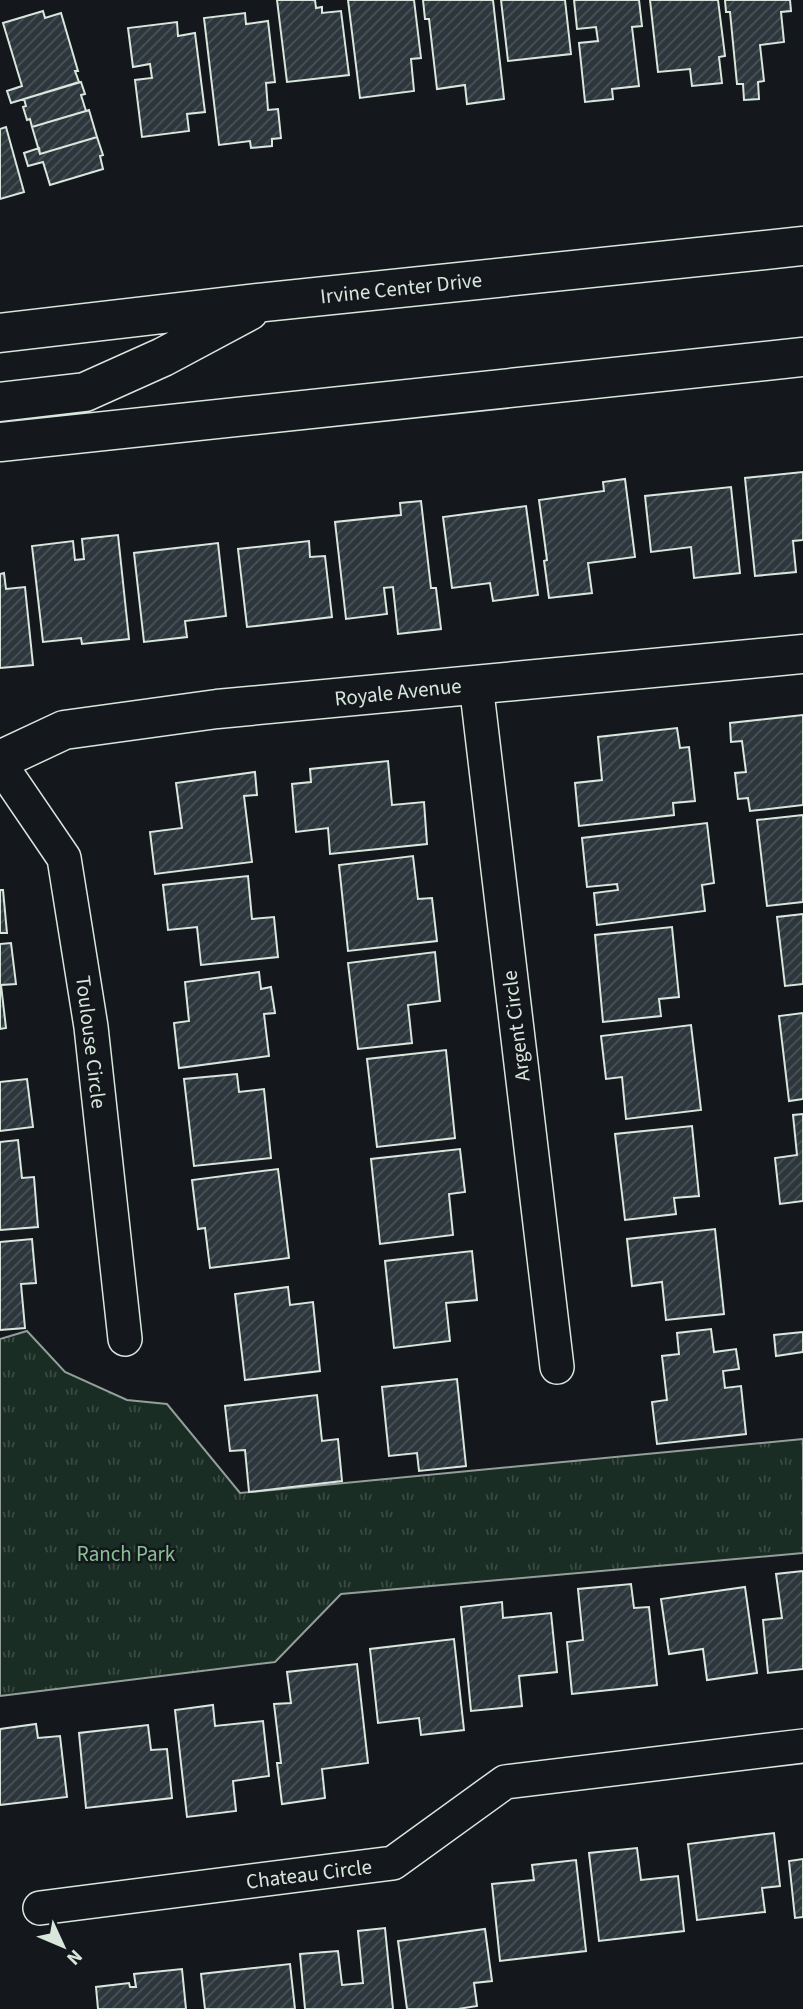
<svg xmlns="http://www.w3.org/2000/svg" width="803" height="2009" viewBox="0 0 803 2009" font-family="'Source Sans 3',sans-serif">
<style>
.park{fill:url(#park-tufts);stroke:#939e99;stroke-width:2}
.building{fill:url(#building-hatch);stroke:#d8e6dc;stroke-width:2}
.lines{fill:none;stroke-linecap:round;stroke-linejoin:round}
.street-casing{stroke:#d8e6dc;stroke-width:36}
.secondary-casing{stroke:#d8e6dc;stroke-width:41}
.primary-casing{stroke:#d8e6dc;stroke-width:41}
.street{stroke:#14181c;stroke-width:33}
.secondary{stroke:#14181c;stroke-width:38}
.primary{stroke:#14181c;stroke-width:38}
.labels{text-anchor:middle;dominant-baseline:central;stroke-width:5;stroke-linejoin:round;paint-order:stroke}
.street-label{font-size:21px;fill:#d8e6dc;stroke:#14181c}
.park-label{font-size:21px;fill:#8ac095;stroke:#14181c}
</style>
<defs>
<pattern id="park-tufts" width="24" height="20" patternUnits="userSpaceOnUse" patternTransform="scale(1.75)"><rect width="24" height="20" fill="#1a2d24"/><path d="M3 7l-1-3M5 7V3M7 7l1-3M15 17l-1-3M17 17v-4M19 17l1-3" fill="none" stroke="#3b4b43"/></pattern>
<pattern id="building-hatch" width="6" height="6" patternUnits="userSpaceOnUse" patternTransform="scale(1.75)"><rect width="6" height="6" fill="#2c363c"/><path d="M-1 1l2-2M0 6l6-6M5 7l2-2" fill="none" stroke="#4a5358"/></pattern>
</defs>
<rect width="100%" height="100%" fill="#14181c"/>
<path class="park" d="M27,1331L65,1372L127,1400L167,1404L240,1493L803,1439V1553L341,1594L275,1662L0,1696V1339Z"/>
<path class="building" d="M277,0H315L316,8L322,7V13L341,11L349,75L287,82Z
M348,0H414L421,58L411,59L414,91L360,98Z
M423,0H493L504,99L467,104L465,85L437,89L429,19H425Z
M501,0H565L571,54L508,61Z
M574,0H639L642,26L632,27L639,86L612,89L613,99L585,102L579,43L598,41L596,27L577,29Z
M650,0H718L725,56L719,57L722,83L692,86L690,69L658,72Z
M725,0H790L791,11L781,12L784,42L760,45L764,81L758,82L759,99L744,100L743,84H737L730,12H726Z
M43,11L45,18L61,13L78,71H75L79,82L11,103L7,91L22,86L3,23Z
M245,13L246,24L268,21L275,82L266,83L268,110L278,109L281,138L272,139V146L251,148L250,141L219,145L204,18Z
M177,22L178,36L195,33L205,112L187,114L189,131L142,137L135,80L152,78L150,64L133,67L128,28Z
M81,82L85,94L81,95L86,111L32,127L30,119L27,120L23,107L26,106L24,99Z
M89,110L97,137L40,154L32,127Z
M6,127L24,192L0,199V129Z
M97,137L103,155L100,156L103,169L50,185L43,162L28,166L24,153L39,148L40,154Z
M803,472V540L793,541L796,572L755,576L745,478Z
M625,479L635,557L588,563L592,593L549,598L544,561L547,560L539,500L604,491L603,482Z
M731,487L740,573L694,578L691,547L651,552L645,496Z
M421,501L431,588H436L441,629L398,634L393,587L384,588L387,614L346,619L335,522L401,515L400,503Z
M526,506L538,595L493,601L490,583L452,588L443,517Z
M118,535L129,639L82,644L81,638L43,642L32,546L73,541L75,560L84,559L82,539Z
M309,541L310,557L325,556L332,617L247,627L238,549Z
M218,543L226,616L185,621L187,637L144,642L134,553Z
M4,573L6,589L25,587L33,665L0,668V574Z
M803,715V805L750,811L748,798L738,799L735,773L746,772L742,741L731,742L730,723Z
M677,728L680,748L689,747L695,801L673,803L674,815L579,826L575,783L602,780L598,737Z
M388,761L392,805L424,802L427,844L330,854L328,828L296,832L292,784L311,782L310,769Z
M255,772L257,795L244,796L252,862L155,874L150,832L182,828L176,783Z
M803,815V902L767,906L757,820Z
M707,823L714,883L702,885L705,911L597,925L594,893L618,890L617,884L587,887L582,838Z
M413,856L418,899L432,898L437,941L348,951L339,865Z
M248,876L252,919L274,917L278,957L201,965L197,927L168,930L163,885Z
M0,890H3L7,933H0Z
M803,914V984L785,986L777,917Z
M672,927L679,997L659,999L661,1016L603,1022L595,935Z
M11,943L16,984L1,985L6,1028L0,1029V944Z
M435,952L440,1001L408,1005L412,1043L358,1049L348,963Z
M259,972L261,989L271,987L275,1013L264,1014L269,1056L179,1068L174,1023L189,1021L185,982Z
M803,1013V1099L789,1101L779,1016Z
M691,1025L701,1110L626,1119L622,1077L606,1079L601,1036Z
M446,1050L455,1138L377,1147L367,1059Z
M237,1074L239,1092L264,1089L271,1158L194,1166L184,1079Z
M27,1079L33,1127L0,1131V1082Z
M803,1114V1201L780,1204L775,1158L797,1155L793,1115Z
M692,1126L699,1196L674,1198L676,1214L625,1220L615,1134Z
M18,1140L22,1178L34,1177L38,1227L0,1230V1142Z
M460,1149L465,1192L449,1194L453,1235L380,1244L371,1159Z
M278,1169L289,1258L210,1268L205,1228L198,1229L192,1180Z
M715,1229L724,1314L666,1320L662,1282L632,1286L627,1239Z
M32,1239L36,1283L21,1284L25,1328L0,1330V1242Z
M472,1251L477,1300L446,1303L450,1341L394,1348L385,1261Z
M288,1287L290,1305L313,1302L320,1371L245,1380L235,1294Z
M711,1329L714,1352L736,1349L739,1369L723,1371L725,1388L741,1386L746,1434L657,1444L652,1402L667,1400L662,1356L679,1354L677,1333Z
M803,1332V1352L776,1356L774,1335Z
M457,1379L466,1466L419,1471L417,1453L389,1456L382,1387Z
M317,1395L322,1441L338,1439L342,1481L249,1492L245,1450L230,1451L225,1406Z
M803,1571V1669L768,1673L763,1620L782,1618L776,1574Z
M631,1584L634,1608L649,1607L657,1685L572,1694L567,1642L583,1640L578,1589Z
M745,1587L757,1673L707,1680L703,1649L669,1654L661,1599Z
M502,1602L503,1618L551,1613L557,1672L519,1676L522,1706L471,1711L461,1607Z
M454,1639L464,1730L421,1735L419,1718L378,1723L370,1649Z
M357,1664L368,1763L322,1769L325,1798L282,1804L277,1763H281L274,1704L291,1703L287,1672Z
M213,1705L215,1726L263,1721L269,1776L233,1781L236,1811L187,1817L175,1710Z
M36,1724L38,1738L60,1736L67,1797L0,1805V1729Z
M148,1725L151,1750L167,1749L172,1798L86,1808L79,1733Z
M774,1833L780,1886L762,1888L765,1912L697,1920L688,1844Z
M637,1848L641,1880L678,1876L684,1931L599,1941L589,1853Z
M803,1859V1917L795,1918L789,1861Z
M576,1860L586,1951L500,1961L492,1884L534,1880L532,1865Z
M385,1928L393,2009H305L300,1954L338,1951L342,1985L363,1983L358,1931Z
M485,1929L492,1981L474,1983L477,2006L458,2009H407L398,1941Z
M290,1964L295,2009H205L201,1974Z
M182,1969L186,2009H98L96,1987L129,1983L130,1987H136L134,1974Z"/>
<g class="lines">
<g class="street-casing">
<path id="street" d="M476,684L557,1367
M0,764L64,858L91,1027L125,1339
M40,1908L393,1863L505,1782L803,1746"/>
</g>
<g class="secondary-casing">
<path id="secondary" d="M0,760L64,730L217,709L803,654"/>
</g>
<g class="primary-casing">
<path id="primary" d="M0,333L266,302L803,246
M0,402L85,392L163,357L249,311
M0,442L803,357"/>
</g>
<use href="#street" class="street"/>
<use href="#secondary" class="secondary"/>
<use href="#primary" class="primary"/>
</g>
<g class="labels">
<g class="street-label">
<text transform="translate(401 288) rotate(-6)">Irvine Center Drive</text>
<text transform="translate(398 692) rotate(-6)">Royale Avenue</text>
<text transform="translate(516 1026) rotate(-97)">Argent Circle</text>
<text transform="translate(91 1042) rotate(83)">Toulouse Circle</text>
<text transform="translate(309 1874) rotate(-7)">Chateau Circle</text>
</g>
<g class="park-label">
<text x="126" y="1554">Ranch Park</text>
</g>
</g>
<g transform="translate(63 1946) rotate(134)" stroke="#14181c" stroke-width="5" paint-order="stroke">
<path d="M0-5L12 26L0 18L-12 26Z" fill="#d8e6dc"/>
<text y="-10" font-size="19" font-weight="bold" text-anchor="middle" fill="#d8e6dc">N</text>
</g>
</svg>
